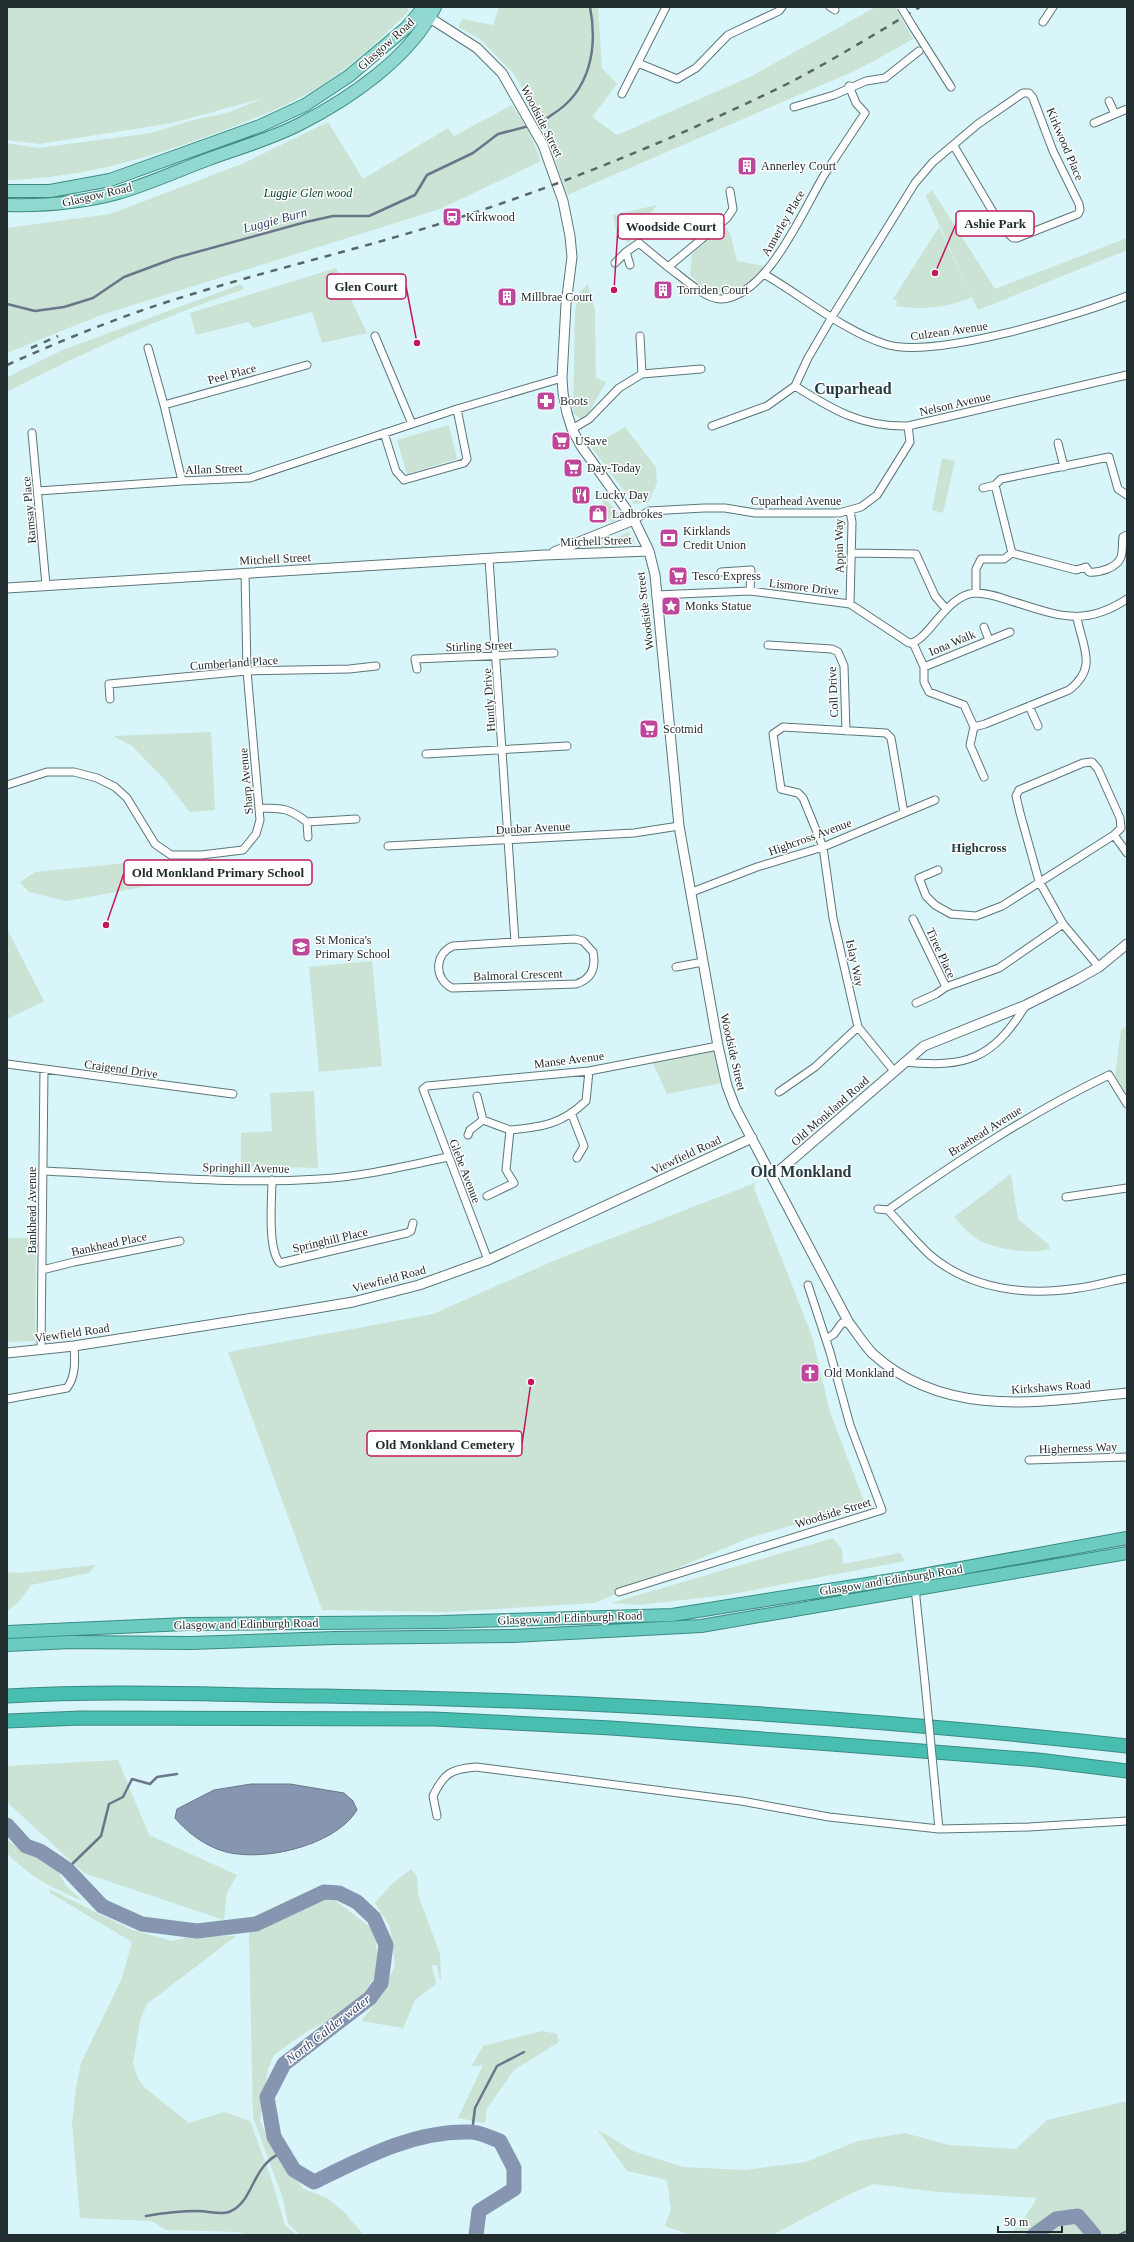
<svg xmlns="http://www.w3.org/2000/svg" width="1134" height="2242" viewBox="0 0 1134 2242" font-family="'Times New Roman',serif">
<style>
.green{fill:#cae3d4}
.water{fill:#8796b0;stroke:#697689}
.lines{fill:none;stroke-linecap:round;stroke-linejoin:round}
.stream{stroke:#697689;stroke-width:2.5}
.river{stroke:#8796b0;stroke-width:15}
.minor-casing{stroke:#5c767b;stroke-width:9}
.tertiary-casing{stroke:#5c767b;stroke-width:11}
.primary-casing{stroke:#3b8b83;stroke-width:14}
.trunk-casing{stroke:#3b8b83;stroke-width:14}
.motorway-casing{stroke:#3b8b83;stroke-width:15}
.minor{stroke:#fff;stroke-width:7}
.tertiary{stroke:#fff;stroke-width:9}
.primary{stroke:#91d8d0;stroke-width:12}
.trunk{stroke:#6ccbc0;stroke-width:12}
.motorway{stroke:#48beb0;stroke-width:13}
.rail{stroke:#57676a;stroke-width:2.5;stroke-dasharray:7 7;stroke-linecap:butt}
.minor-bridge-casing{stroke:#5c767b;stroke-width:9;stroke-linecap:butt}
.minor-bridge{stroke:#fff;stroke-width:7}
.labels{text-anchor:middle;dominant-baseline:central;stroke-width:3;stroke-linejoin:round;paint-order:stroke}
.street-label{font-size:12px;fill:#222d2f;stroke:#fff}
.poi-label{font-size:12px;fill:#222d2f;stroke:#fff;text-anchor:start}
.park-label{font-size:12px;font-style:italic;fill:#033e25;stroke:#fff}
.water-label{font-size:13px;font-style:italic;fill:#33486f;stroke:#fff}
.neighbourhood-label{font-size:13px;font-weight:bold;fill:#243c41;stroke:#fff}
.district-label{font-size:16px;font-weight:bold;fill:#243c41;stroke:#fff}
.leader{fill:none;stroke:#c2185b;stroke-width:1.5}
.callout-dot{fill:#c2185b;stroke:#fff;stroke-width:1.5}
.callout{fill:#fff;stroke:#c2185b;stroke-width:1.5}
.callout-label{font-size:13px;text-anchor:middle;font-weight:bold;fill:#222d2f}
</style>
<rect width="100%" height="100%" fill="#d8f5fa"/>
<path class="green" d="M7,7H407L409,11C382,38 354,64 322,85C294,103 263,115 232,127C159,155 86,178 7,180V143L38,148L151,133L193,120L227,113L264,98L172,123L39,144L7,140Z
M499,7H598L602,68L617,84L592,117L617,135L750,77L876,7H895L913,39L859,69L567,195L539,115L513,73L480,39L458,27L462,19L493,25Z
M512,105L529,132L541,161L440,209L101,315L7,353V228L110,214L242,164L328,122L363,179L448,128L454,136Z
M932,190L995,289L1127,238V250L978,310L926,196Z
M657,205L629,243L617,236L613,215Z
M725,226L730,233L737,261L764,266C751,280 727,303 706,289C700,286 695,279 690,275L692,254Z
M939,227L972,297C948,308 921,310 896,306L897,301L893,299Z
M336,268L367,333L322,343L312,312L253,328L248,322L196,335L190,313Z
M241,284L244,289C162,317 83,352 7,392V377L63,350Z
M588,284L595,310L596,378L606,382L588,414L581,419L573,413L575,312L578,294Z
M449,425L457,459L407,474L397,440Z
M625,427L656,467L657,483L648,503L634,504L591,447Z
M942,458L955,461L943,513L932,510Z
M599,492L619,514L617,520L611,522L609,520Z
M628,532L634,538V545L614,546V539Z
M604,541L608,544L607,547L584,549Z
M211,732L215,810L190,812L164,779L132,746L113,736Z
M157,860L154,885L66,901L29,892L20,882L35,872Z
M7,929L44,1001L7,1019Z
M372,961L382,1066L319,1072L309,967Z
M1127,1026V1095L1115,1076L1121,1030Z
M716,1050L722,1083L667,1094L652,1061Z
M314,1091L318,1168L241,1166V1133L272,1131L270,1093Z
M1011,1174L1018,1219L1049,1245L1050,1249C1031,1255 990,1249 974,1237C966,1231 960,1224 954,1217Z
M755,1183L754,1188L812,1336L830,1412L865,1504L749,1538L594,1603L447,1612L322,1610L228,1352L433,1314L558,1259Z
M7,1238H36L35,1341L7,1342Z
M833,1538L842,1549L843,1564L900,1553L905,1561L727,1595L638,1605L611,1603Z
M96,1565L89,1573L31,1585L18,1603L7,1611V1572L19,1573Z
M118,1760L149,1835L237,1875L227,1893L224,1920L84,1873L7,1802V1766Z
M7,1839C19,1852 32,1853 45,1859C57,1866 61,1878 68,1888C72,1893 79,1895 82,1901C50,1886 32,1879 7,1853Z
M411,1869L417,1876L418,1895L440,1954L441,1980L439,1977L437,1965H432L436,1984L415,2000L403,2028L361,2021L382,1995L395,1965L390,1927L375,1903L392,1884Z
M49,1889L130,1929L172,1941L193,1936H236L147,2004L140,2020L133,2064L138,2078L144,2087L189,2123L224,2112L250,2121L271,2178L285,2225L297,2235H248L238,2232L166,2230L152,2221L80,2218L72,2123L76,2088L81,2063L122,1978L132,1942L50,1893Z
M325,1898L336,1901L374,1930L379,1967L372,1981L359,2000L347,2011L306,2032L274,2055L268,2069L260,2121L269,2140L289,2172L304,2189L327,2198L343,2211L364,2235H301L288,2224L283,2199L253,2117L249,1933Z
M542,2031L557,2034L559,2042L514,2070L487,2108L485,2123L458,2118L483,2065L471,2067L483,2046Z
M1127,2101V2235H1008L1020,2225L1037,2198L938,2192L873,2184L844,2197L772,2235H690L665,2226L671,2209L667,2180L627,2171L597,2129L633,2151L683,2167L745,2170L806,2162L858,2141L905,2133L949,2145L1016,2149L1047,2120Z"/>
<path class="water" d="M251,1784H290L344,1793L353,1801L357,1810C335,1847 255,1865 217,1849C200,1842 186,1831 175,1818L177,1809L214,1790Z"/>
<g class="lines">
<path class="stream" d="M534,124C541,123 547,118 553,114C590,91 598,48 590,7
M7,304L35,311L64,307L93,298L124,277L175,258L306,222L333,216H369L415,195L427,175L473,153L498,134L529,126
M67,1869L101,1836L109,1804L123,1797L132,1779L150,1784L157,1777L177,1774
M472,2132L475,2108L497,2066L524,2052
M146,2216C163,2213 181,2211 198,2211C207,2211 221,2215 229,2212C255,2202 250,2165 283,2152
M1119,2235L1127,2231"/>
<path class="river" d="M7,1825L26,1846L40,1851L67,1869L102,1906L142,1924L197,1931L256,1924L324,1892L339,1893L357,1902L374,1918L386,1945L381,1983L370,1998L284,2064L267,2097L274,2137L294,2170L314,2182C363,2158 415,2130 470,2132C480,2132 491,2138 500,2141L514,2168V2189L479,2211L476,2235
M1034,2235L1056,2219L1078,2216L1094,2235"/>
<g class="minor-casing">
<path id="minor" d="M830,7L835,10
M1043,22L1053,7
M913,27L951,87
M638,63L677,79L696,68L728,35L779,11L782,7
M622,94L666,7
M1109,101L1115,114
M794,107L834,95L866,81L885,78L919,51
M1094,123L1127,109
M626,252L630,265
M615,263L626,252L639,243L668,267L727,218L733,209L730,191
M668,267C681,276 706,300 721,299C769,296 804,207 826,172C839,152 852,133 865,113L856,103L849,86
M764,274C802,296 844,331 885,344C933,360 1078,315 1127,296
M375,336L412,424
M640,336L642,374
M148,348L164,405
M795,386C833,410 861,427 908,426L1127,375
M712,426L767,406L795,386L808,358L832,317L915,183L933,162L978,124L1023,93H1029L1033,98L1053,151L1079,204L1080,210L1078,214L1017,238H1013L1003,229L954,146
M572,429L589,419L619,388L642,374L701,369
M32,433L46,585
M384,433L396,471L404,480L464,463L467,459L457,409
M1058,443L1064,467
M182,481L164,405L307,365
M995,485L1012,553
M983,488L995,485L1001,479L1109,457L1118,489L1127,495
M38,491L182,481L250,478L457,409L562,378
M634,520L649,511L704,508H725L755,513H839L861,507L877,495L910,442L908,426
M852,553L916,554L935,596L946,609
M489,559L515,942L575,939L583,941L593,952C596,967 592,979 576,984L452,988C434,979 434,954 453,946L515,942
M721,572L751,570L750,591
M976,593V569L981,559H1004L1012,553L1076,570L1086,567L1089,572C1099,573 1117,568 1121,557C1123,551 1122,543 1123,537L1127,535
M656,595L750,591L850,604L909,643C928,643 945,595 975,593C988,593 999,597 1011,601C1057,615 1083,628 1127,599
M850,604L852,522L850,511
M984,627L989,640
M913,643L924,667V682L929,692L964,705L974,727
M768,645L832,649L838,652L844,666L846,731
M924,667L1010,632
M417,669L415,659L554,653
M110,699L109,684L247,671L349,669L376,666
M1029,706L1038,726
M974,727L985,724L1069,690C1098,668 1083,648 1077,618
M974,727L970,745L984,777
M426,754L567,746
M7,785L47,772H74L97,778L115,787L127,798L155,844L171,855H201L243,850L256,834L260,820L247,671L245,573
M260,808C282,808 289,808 307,822L356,819
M307,822L308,837
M388,846L634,833L679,826
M938,870L919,878L926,896L935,905L951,914L976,916L1002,906L1114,835
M692,892L757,867L823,847L935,800
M913,919L946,987
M676,967L703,962
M1099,967L1063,924L1039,881L1020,813L1016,796L1019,790L1083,763L1092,762L1098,769L1120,818L1121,828L1114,835L1127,853
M916,1003L936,994L946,987L999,968L1063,924
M904,1062C966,1068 992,1060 1026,1005
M7,1064L233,1094
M894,1071L858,1027L833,918L823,847L803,798L798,793L781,789L773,734L783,727L886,733L891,738L904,813
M779,1092L815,1067L858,1027
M477,1096L483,1120L510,1130
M572,1115L584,1146L577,1158
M468,1135L470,1130L483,1120
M43,1171C134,1175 228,1185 319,1179C362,1177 406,1166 448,1157
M272,1180C272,1199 267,1249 280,1263L407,1233L411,1231L413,1223
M487,1196L514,1183L506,1170L510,1130C543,1127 562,1124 586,1101L589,1071
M1066,1197L1127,1188
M878,1209L888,1210C959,1160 1030,1113 1109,1075L1127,1104
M888,1210C902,1225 915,1241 930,1255C971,1290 1027,1296 1079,1288C1095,1286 1111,1281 1127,1278
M488,1260L423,1089L427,1086L589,1071L718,1046
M42,1270L74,1262L180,1241
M826,1339L834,1334L842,1323H849
M41,1350L44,1069
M7,1399L67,1388C76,1376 75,1360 74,1346
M1029,1460L1127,1457
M915,1588L925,1683
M619,1592L882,1510L850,1425L830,1352L808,1285
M935,1787L939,1829
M437,1816L433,1796C444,1773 451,1769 476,1767L741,1801L829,1817L939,1829L1029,1827L1127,1821"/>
</g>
<g class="tertiary-casing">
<path id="tertiary" d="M430,18L477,48L502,73L543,145L563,201L570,236L572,257L566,304L562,378L563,393L567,413L572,429L581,446L634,520L649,551L655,575L679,826L718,1046L727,1086L735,1107L849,1323C857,1333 864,1345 873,1354C945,1419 1040,1402 1127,1393
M554,552L634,520
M7,588L544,555L649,551
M772,1177L924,1046L1026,1005L1076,980L1099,967L1127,944
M7,1353L74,1346L305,1310L353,1302L419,1285L488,1260L752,1138"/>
</g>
<g class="primary-casing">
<path id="primary" d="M7,191H50L110,180L260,126L305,105L349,76L407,27L424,7
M7,205C45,206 81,203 118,193C149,184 179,170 209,159C239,148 271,139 300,124C349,99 410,58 435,7"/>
</g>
<g class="trunk-casing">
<path id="trunk" d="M7,1632L186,1624L441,1622L672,1615L917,1576L1127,1538
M7,1645L71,1642L191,1643L334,1638L513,1636L701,1626L1127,1553"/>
</g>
<g class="motorway-casing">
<path id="motorway" d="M7,1696C112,1690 217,1695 323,1696C591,1700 860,1717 1127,1746
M7,1721L81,1718L434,1719L611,1728L831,1744L1038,1760L1127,1771"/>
</g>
<use href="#minor" class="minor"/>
<use href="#tertiary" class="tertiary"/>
<use href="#primary" class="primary"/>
<use href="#trunk" class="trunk"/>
<use href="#motorway" class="motorway"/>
<path class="rail" d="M31,348L58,336
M7,365C69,337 131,312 196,293C277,268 359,249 439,224C557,187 672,140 783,86C830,62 875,34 920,7"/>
<g class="minor-bridge-casing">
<path id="minor-bridge" d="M901,7L913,27
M925,1683L935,1787"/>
</g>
<use href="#minor-bridge" class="minor-bridge"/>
</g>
<defs>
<g id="building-square" transform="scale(1)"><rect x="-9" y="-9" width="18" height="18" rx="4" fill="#be479c" stroke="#fff"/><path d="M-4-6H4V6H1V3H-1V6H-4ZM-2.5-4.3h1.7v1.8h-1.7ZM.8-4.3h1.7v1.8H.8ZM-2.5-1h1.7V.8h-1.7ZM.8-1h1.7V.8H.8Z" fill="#fff"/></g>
<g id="station-square" transform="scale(1)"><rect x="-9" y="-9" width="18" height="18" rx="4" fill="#be479c" stroke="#fff"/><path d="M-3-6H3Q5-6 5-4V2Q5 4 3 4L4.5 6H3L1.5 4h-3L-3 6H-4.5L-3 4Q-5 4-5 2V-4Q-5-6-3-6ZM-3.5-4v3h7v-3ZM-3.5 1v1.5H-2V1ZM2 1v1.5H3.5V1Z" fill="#fff"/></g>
<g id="pharmacy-square" transform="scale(1)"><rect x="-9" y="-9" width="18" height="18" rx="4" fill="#be479c" stroke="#fff"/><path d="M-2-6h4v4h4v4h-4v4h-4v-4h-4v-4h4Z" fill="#fff"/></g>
<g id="supermarket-square" transform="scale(1)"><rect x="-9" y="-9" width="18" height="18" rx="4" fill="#be479c" stroke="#fff"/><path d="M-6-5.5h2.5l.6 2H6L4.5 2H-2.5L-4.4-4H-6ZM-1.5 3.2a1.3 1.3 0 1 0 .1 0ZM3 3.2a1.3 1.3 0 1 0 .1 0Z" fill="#fff"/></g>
<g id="restaurant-square" transform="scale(1)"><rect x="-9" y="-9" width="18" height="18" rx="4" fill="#be479c" stroke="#fff"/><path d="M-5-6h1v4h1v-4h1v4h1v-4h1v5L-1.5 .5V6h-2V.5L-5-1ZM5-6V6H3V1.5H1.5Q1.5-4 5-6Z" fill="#fff"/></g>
<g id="shop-square" transform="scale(1)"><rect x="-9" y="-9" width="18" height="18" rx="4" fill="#be479c" stroke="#fff"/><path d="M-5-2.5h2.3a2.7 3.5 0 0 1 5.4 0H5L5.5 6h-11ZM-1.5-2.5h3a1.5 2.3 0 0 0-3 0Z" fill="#fff"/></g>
<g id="bank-square" transform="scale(1)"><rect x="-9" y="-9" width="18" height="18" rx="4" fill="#be479c" stroke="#fff"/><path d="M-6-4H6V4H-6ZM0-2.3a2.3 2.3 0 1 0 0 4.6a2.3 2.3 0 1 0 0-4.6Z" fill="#fff"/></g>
<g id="sight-square" transform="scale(1)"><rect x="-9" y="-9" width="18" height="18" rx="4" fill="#be479c" stroke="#fff"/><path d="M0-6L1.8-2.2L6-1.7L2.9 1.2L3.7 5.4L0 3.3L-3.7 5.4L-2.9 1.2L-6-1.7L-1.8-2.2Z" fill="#fff"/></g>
<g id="school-square" transform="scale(1)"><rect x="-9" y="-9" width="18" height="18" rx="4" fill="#be479c" stroke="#fff"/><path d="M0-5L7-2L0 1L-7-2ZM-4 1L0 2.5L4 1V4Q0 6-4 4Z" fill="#fff"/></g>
<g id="church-square" transform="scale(1)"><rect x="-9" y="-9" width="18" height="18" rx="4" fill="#be479c" stroke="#fff"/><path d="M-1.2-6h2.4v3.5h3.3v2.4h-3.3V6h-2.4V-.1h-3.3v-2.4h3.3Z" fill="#fff"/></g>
</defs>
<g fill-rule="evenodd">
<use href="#building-square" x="747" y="166"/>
<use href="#station-square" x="452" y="217"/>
<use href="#building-square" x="663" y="290"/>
<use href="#building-square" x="507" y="297"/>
<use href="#pharmacy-square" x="546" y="401"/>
<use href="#supermarket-square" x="561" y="441"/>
<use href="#supermarket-square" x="573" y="468"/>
<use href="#restaurant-square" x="581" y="495"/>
<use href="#shop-square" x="598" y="514"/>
<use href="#bank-square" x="669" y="538"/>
<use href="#supermarket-square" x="678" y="576"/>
<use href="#sight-square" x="671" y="606"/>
<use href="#supermarket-square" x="649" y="729"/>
<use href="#school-square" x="301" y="947"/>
<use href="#church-square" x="810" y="1373"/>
</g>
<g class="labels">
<g class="street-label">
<text transform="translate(386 44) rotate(-42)">Glasgow Road</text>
<text transform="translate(542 121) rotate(63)">Woodside Street</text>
<text transform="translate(1065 144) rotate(67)">Kirkwood Place</text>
<text transform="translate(97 195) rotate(-13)">Glasgow Road</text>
<text transform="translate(783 223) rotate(-60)">Annerley Place</text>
<text transform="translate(949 331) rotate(-8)">Culzean Avenue</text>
<text transform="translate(232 374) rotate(-15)">Peel Place</text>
<text transform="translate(955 404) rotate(-13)">Nelson Avenue</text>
<text transform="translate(214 469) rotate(-2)">Allan Street</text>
<text x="796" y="501">Cuparhead Avenue</text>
<text transform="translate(29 510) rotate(-95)">Ramsay Place</text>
<text transform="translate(596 541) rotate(-2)">Mitchell Street</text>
<text transform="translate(839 546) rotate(-91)">Appin Way</text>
<text transform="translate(275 559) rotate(-3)">Mitchell Street</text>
<text transform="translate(804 587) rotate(7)">Lismore Drive</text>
<text transform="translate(645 611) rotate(-97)">Woodside Street</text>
<text transform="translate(952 643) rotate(-23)">Iona Walk</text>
<text transform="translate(479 646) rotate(-2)">Stirling Street</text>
<text transform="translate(234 663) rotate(-4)">Cumberland Place</text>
<text transform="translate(833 692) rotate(-93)">Coll Drive</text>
<text transform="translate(489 700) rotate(-94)">Huntly Drive</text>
<text transform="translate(246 781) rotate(-95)">Sharp Avenue</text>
<text transform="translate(533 828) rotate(-3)">Dunbar Avenue</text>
<text transform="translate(810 837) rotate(-20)">Highcross Avenue</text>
<text transform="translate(941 953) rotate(65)">Tiree Place</text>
<text transform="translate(855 963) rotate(78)">Islay Way</text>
<text transform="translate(518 975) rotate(-2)">Balmoral Crescent</text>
<text transform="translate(733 1052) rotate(77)">Woodside Street</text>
<text transform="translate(569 1060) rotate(-7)">Manse Avenue</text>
<text transform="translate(121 1069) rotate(8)">Craigend Drive</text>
<text transform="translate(830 1111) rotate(-41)">Old Monkland Road</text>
<text transform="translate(985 1131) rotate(-32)">Braehead Avenue</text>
<text transform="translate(686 1155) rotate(-25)">Viewfield Road</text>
<text transform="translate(246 1168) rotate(1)">Springhill Avenue</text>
<text transform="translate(465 1171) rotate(69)">Glebe Avenue</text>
<text transform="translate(32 1210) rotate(-90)">Bankhead Avenue</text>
<text transform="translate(330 1240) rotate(-13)">Springhill Place</text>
<text transform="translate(109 1244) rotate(-12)">Bankhead Place</text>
<text transform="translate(389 1279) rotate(-15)">Viewfield Road</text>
<text transform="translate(72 1333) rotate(-8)">Viewfield Road</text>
<text transform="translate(1051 1387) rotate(-4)">Kirkshaws Road</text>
<text transform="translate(1078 1448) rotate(-2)">Higherness Way</text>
<text transform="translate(833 1513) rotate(-17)">Woodside Street</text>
<text transform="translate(891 1580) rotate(-9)">Glasgow and Edinburgh Road</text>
<text transform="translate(570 1618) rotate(-2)">Glasgow and Edinburgh Road</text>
<text transform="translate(246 1624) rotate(-1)">Glasgow and Edinburgh Road</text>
</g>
<g class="poi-label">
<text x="761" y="166">Annerley Court</text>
<text x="466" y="217">Kirkwood</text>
<text x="677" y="290">Torriden Court</text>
<text x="521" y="297">Millbrae Court</text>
<text x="560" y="401">Boots</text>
<text x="575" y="441">USave</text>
<text x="587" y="468">Day-Today</text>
<text x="595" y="495">Lucky Day</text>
<text x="612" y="514">Ladbrokes</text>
<text x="683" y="531">Kirklands<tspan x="683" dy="14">Credit Union</tspan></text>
<text x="692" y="576">Tesco Express</text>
<text x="685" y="606">Monks Statue</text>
<text x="663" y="729">Scotmid</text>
<text x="315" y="940">St Monica's<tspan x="315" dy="14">Primary School</tspan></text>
<text x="824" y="1373">Old Monkland</text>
</g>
<g class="park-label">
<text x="308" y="193">Luggie Glen wood</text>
</g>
<g class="water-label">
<text transform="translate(275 220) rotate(-15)">Luggie Burn</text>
<text transform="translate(328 2029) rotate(-38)">North Calder water</text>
</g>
<g class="neighbourhood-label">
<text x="979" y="847">Highcross</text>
</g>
<g class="district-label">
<text x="853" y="388">Cuparhead</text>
<text x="801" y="1171">Old Monkland</text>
</g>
</g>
<path class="leader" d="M935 273L956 224M614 290L618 227M417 343L406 286M106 925L124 873M531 1382L522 1444"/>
<g class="callout-dot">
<circle cx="935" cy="273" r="4"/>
<circle cx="614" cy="290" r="4"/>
<circle cx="417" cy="343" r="4"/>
<circle cx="106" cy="925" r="4"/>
<circle cx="531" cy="1382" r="4"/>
</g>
<g class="callout">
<rect x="956" y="211" width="78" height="25" rx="4"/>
<rect x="618" y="214" width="106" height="25" rx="4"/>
<rect x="327" y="274" width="79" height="25" rx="4"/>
<rect x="124" y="860" width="188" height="25" rx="4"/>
<rect x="367" y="1431" width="155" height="25" rx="4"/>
</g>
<g class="callout-label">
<text x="995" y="228">Ashie Park</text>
<text x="671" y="231">Woodside Court</text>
<text x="366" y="291">Glen Court</text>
<text x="218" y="877">Old Monkland Primary School</text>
<text x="445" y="1449">Old Monkland Cemetery</text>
</g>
<rect width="1134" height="2242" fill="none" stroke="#222d2f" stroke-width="16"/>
<path d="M998 2226v6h64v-6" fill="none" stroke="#222d2f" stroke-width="2"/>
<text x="1004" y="2226" font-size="12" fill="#222d2f" stroke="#ffffff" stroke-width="3" paint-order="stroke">50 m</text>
</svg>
